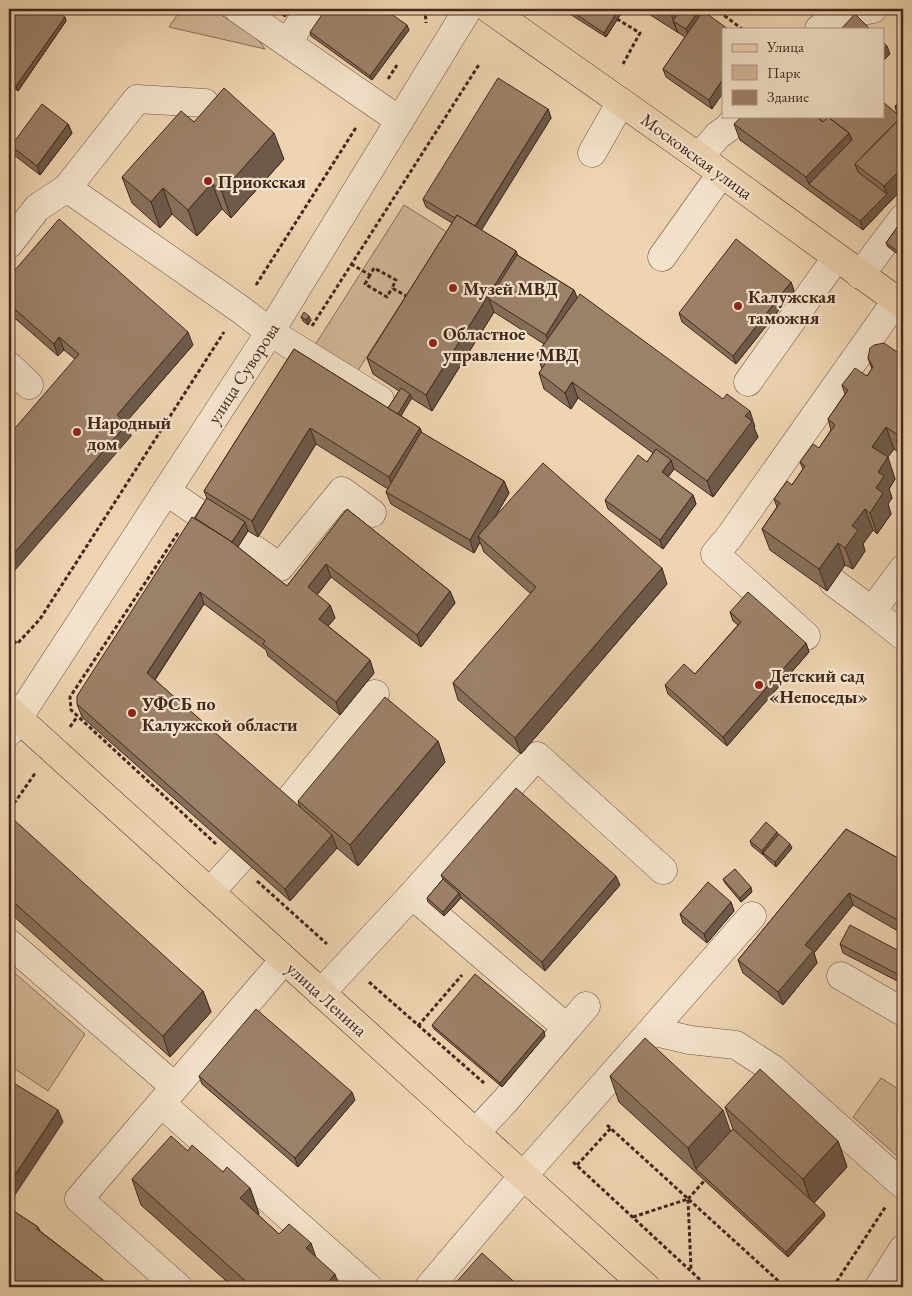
<svg xmlns="http://www.w3.org/2000/svg" width="912" height="1296" viewBox="0 0 912 1296" font-family="'EB Garamond',serif">
<style>
.green{fill:#d1b798;stroke:#8a6f5a}
.lines{fill:none;stroke-linecap:round;stroke-linejoin:round}
.minor-casing{stroke:#6e5241;stroke-width:29}
.major-casing{stroke:#44271c;stroke-width:29}
.path{stroke:#44271c;stroke-width:3;stroke-dasharray:4 2.5;stroke-linecap:butt}
.minor{stroke:#f4e3cc;stroke-width:28}
.major{stroke:#eed4b1;stroke-width:28}
.wall{fill:#866f5a;stroke:#44271c}
.shaded-wall{fill:#6d5a4a;stroke:#44271c}
.building{fill:#9c8169;stroke:#44271c}
.poi-dot{fill:#8f2418;stroke:#f4e3cc;stroke-width:2}
.labels{text-anchor:middle;dominant-baseline:central;stroke-width:4.5;stroke-linejoin:round;paint-order:stroke}
.street-label{font-size:18px;fill:#44271c;stroke:#f4e3cc}
.poi-label{font-size:18px;font-weight:bold;fill:#44271c;stroke:#f4e3cc;text-anchor:start}
</style>
<rect width="100%" height="100%" fill="#eed4b1"/>
<filter id="stains"><feTurbulence type="fractalNoise" baseFrequency=".004" numOctaves="4"/><feColorMatrix values="0 0 0 0 .2 0 0 0 0 .09 0 0 0 0 .02 0 0 0 .5 -.17"/></filter>
<radialGradient id="worn" r=".72"><stop offset=".6" stop-color="#630" stop-opacity="0"/><stop offset="1" stop-color="#630" stop-opacity=".3"/></radialGradient>
<path class="green" d="M181,9H212L258,39L265,49L169,27Z
M404,205L447,232L357,372L315,345Z
M9,968L85,1034L48,1091L9,1065Z
M881,1078L903,1092V1149L898,1157L853,1117Z"/>
<g class="lines">
<g class="minor-casing">
<path id="minor" d="M238,9L399,120
M819,29L835,16L873,9
M287,43L310,9
M205,103L137,99L67,188L240,309L270,332L380,400
M592,153L621,102
M699,157L718,135L728,128L737,116
M9,244L37,208L67,188
M662,257L721,174
M860,275L903,218
M9,366L29,385
M748,382L836,258
M166,491L204,517
M242,541L280,567L342,491L372,513
M833,582L872,611L903,569
M872,611L903,636
M806,636L715,554L730,536L896,301
M9,732L270,332L468,9
M286,804L375,694
M210,892L241,858
M412,895L567,1028L505,1101L475,1133
M9,943L175,1087
M841,976L903,1012
M321,993L412,895L537,756L663,870
M567,1028L586,1006
M651,1031L752,916
M162,1104L368,1287
M178,1287L79,1199L284,960
M429,1287L523,1176L651,1031L690,1040L736,1045L773,1069L903,1185
M879,1287L903,1249"/>
</g>
<g class="major-casing">
<path id="major" d="M489,9L699,157L903,305
M9,710L646,1287"/>
</g>
<path class="path" d="M425,9L426,23
M723,9L725,16L742,29
M9,15L13,18L9,24
M617,19L640,33L623,64
M388,79L397,65
M351,264L370,275L374,268L396,280L392,288L408,297
M370,275L365,284L387,297L392,288
M256,285L357,126
M312,326L480,63
M178,533L70,697L71,710L216,844
M9,636L17,644L40,619L224,332
M70,727L77,717
M9,796L15,802L36,772
M257,881L327,944
M369,982L484,1083
M418,1026L462,975
M607,1125L785,1287
M573,1162L708,1287
M577,1165L611,1128
M688,1199L705,1180
M633,1217L688,1199L691,1269
M833,1287L886,1206"/>
<use href="#minor" class="minor"/>
<use href="#major" class="major"/>
</g>
<path class="wall" d="M274,9H291L285,17Z
M562,9H624L606,37Z
M641,9H713L709,15L712,109L666,77L663,69L685,37Z
M65,17L66,21L18,91L9,84V22Z
M409,30L372,80L311,36L310,32Z
M903,98V188L863,230L740,140L734,124L897,114L895,106Z
M548,109L551,118L481,230L516,251L517,255L574,290L577,298L755,427L754,428L758,437L713,497L674,469L668,477L693,495L696,504L663,549L608,509L605,500L647,462L653,453L578,398L571,409L544,389L539,373L542,369L537,354L544,344L494,312L432,411L411,398L401,416L420,428L422,433L504,481L509,493L495,517L667,584L521,754L458,700L453,683L531,594L484,552L480,542L474,553L391,504L386,492L388,489L316,444L258,537L248,531L238,547L287,586L347,509L450,591L455,603L421,647L331,577L317,595L330,605L335,618L328,626L370,660L374,673L340,715L268,656L266,650L204,604L155,680L300,808L298,801L438,741L445,762L358,866L337,848L290,901L82,717L77,704L207,498L204,491L294,349L388,408L399,391L373,374L367,358L452,223L426,207L423,199Z
M194,122L284,159L231,218L222,209L197,236L172,214L160,228L132,203L122,177Z
M68,124L72,133L40,175L14,155L11,146Z
M903,219V258L888,247L886,243Z
M9,277L193,345L125,423L131,436L75,359L64,350L58,356L9,313Z
M791,282L794,291L736,364L682,322L679,313Z
M301,317L311,320L308,325L303,321Z
M903,356V460L901,454L894,449L887,457L895,479L889,489L892,498L888,504L891,514L877,534L873,530L863,544L865,551L853,569L845,565L827,591L770,550L762,529L777,507L774,499L792,485L803,469L800,462L819,448L831,430L828,419L845,394L842,385L867,376L872,369L868,358Z
M730,612L806,643L809,652L727,746L668,694L665,685L695,674L738,625L733,621Z
M9,824L203,991L211,1012L170,1057L9,912Z
M846,829L903,861V934L853,905L814,953L817,963L783,1005L743,973L738,960Z
M778,835L792,848L776,867L765,857L764,855H763L752,846L750,841Z
M441,875L620,885L545,971L461,898L444,916L428,902L427,898L443,879Z
M723,879L752,892L741,902L725,883Z
M731,902L734,911L707,943L683,923L680,914Z
M840,944L903,953V984L843,953Z
M432,1025L545,1036L502,1087L434,1029Z
M199,1076L355,1100L298,1167L202,1084Z
M610,1076L731,1131L733,1129L725,1107L838,1141L847,1167L814,1203L825,1216L788,1257L619,1102Z
M188,1151L250,1188L259,1214L258,1215L279,1234L316,1257L339,1287H233L141,1205L132,1179Z
M9,1208L38,1227L40,1231L112,1287H9Z"/>
<path class="shaded-wall" d="M282,9H291L285,17Z
M619,9H624L606,37L604,33Z
M669,9H694L673,21L678,33Z
M700,9H713L691,42L686,29Z
M65,17L66,21L18,91L16,86Z
M407,25L409,30L372,80L370,76Z
M887,46L890,54L883,61V49Z
M723,79V93L712,109L709,100Z
M548,109L551,118L476,239L473,230Z
M68,124L72,133L40,175L37,166Z
M274,133L284,159L231,218L222,192Z
M849,133L855,149L809,184L806,177Z
M903,166V188L863,230L860,221L887,194L884,186Z
M212,183L222,209L197,236L188,210Z
M163,188L172,214L160,228L151,202Z
M516,251L522,267L489,299L494,312L432,411L426,395Z
M791,282L794,291L736,364L733,356Z
M574,290L579,303L551,348L546,335Z
M309,316L311,320L308,325L306,320Z
M188,332L193,345L121,428L117,415Z
M59,337L64,350L58,356L54,344Z
M572,382L578,398L571,409L565,393Z
M410,394L412,398L395,425L394,420Z
M750,411L755,427L754,428L758,437L713,497L707,481L745,416Z
M127,424L131,436L9,577V559Z
M886,427L894,449L880,468L872,447Z
M310,428L316,444L258,537L252,521Z
M420,428L426,444L395,493L389,477Z
M888,457L895,479L889,489L892,498L888,504L891,514L877,534L870,513L876,488L878,472Z
M671,460L674,469L665,481L662,472Z
M504,481L509,493L482,539L478,536L480,542L474,553L470,540Z
M693,495L696,504L663,549L660,540Z
M865,509L873,530L863,544L865,551L853,569L845,548L852,526Z
M245,522L248,531L234,553L231,544Z
M838,543L845,565L827,591L819,569Z
M326,564L331,577L313,600L308,587Z
M662,568L667,584L521,754L515,738Z
M450,591L455,603L421,647L417,635Z
M200,592L204,604L151,685L147,673Z
M330,605L335,618L323,632L319,619Z
M806,643L809,652L727,746L723,737Z
M370,660L374,673L340,715L336,702Z
M438,741L445,762L358,866L350,845Z
M777,832L779,836L763,853V855L762,851Z
M332,835L337,848L290,901L285,889Z
M790,844L792,848L776,867L775,862Z
M616,876L620,885L545,971L542,962Z
M751,887L752,892L741,902L740,898Z
M459,893L461,898L444,916L443,912Z
M849,893L853,905L814,953L817,963L783,1005L778,992L805,945Z
M731,902L734,911L707,943L704,934Z
M203,991L211,1012L170,1057L163,1036Z
M544,1031L545,1036L502,1087L500,1083Z
M352,1092L355,1100L298,1167L295,1158Z
M58,1110L63,1122L9,1204V1184Z
M723,1110L732,1136L696,1169L688,1148Z
M838,1141L847,1167L812,1205L803,1179Z
M250,1188L259,1214L249,1224L240,1198Z
M824,1212L825,1216L788,1257L786,1252Z
M311,1243L320,1269L306,1248Z
M335,1274L339,1287H332L330,1280Z"/>
<path class="building" d="M18,9H53L65,17L16,86L9,81V22Z
M326,9H384L407,25L370,76L310,32Z
M568,9H619L604,33Z
M681,9H700L686,29L673,21Z
M703,11L728,29H723V79L709,100L663,69Z
M855,14L870,29H841Z
M883,42L887,46L883,49Z
M498,78L548,109L475,226L457,215L455,218L423,199Z
M224,88L274,133L222,192L212,183L188,210L163,188L151,202L122,177L181,111L194,122Z
M903,98V114L895,106Z
M883,102L901,117L855,164L858,172L887,194L860,221L809,184L852,140L849,133L828,117L823,122L816,116H883Z
M42,104L68,124L37,166L11,146Z
M903,115V167L884,186L855,164Z
M742,116H816L823,122L828,117L849,133L806,177L734,124Z
M457,215L516,251L426,395L367,358Z
M59,219L188,332L117,415L127,424L9,559V435L79,354L59,337L54,344L9,304V277Z
M903,219V255L886,243Z
M736,239L791,282L733,356L679,313Z
M517,255L574,290L546,335L489,299Z
M580,294L723,399L727,394L750,411L745,416L752,421L707,481L572,382L565,393L539,373L547,361L537,354Z
M304,312L309,316L306,320L301,317Z
M884,343L903,356V446L896,441L899,436L886,427L872,447L888,457L878,472L884,476L876,488L883,493L870,513L865,509L852,526L858,530L845,548L838,543L819,569L762,529L780,503L774,499L787,481L792,485L805,466L800,462L813,444L819,448L835,425L828,419L848,390L842,385L855,368L867,376L873,367L868,358L870,348L874,345Z
M294,349L420,428L389,477L310,428L252,521L204,491Z
M401,388L410,394L398,414L388,408Z
M421,432L504,481L470,540L386,492Z
M656,449L671,460L662,472L693,495L660,540L605,500L638,455L647,462Z
M543,463L662,568L515,738L453,683L536,587L478,536Z
M207,498L245,522L232,542L195,518Z
M347,509L450,591L417,635L326,564L308,587L330,605L319,619L370,660L336,702L263,644L265,641L200,592L147,673L332,835L285,889L77,704V696L192,517L229,540L287,586Z
M748,592L806,643L723,737L665,685L684,664L695,674L741,622L730,612Z
M385,697L438,741L350,845L298,801Z
M516,788L616,876L542,962L441,875Z
M13,819L203,991L163,1036L9,898V824Z
M766,822L777,832L762,851L750,841Z
M846,829L903,861V923L849,893L805,945L813,951L778,992L738,960Z
M779,834L790,844L775,862L763,853Z
M735,869L751,887L740,898L723,879Z
M443,879L459,893L443,912L427,898Z
M708,882L731,902L704,934L680,914Z
M850,925L903,953V977L840,944Z
M475,974L544,1031L500,1083L432,1025Z
M256,1009L352,1092L295,1158L199,1076Z
M645,1038L723,1110L688,1148L610,1076Z
M760,1069L838,1141L803,1179L725,1107Z
M12,1082L58,1110L9,1184V1086V1087Z
M733,1129L824,1212L786,1252L696,1169Z
M171,1136L188,1151L192,1145L223,1172L227,1167L250,1188L240,1198L279,1234L289,1224L311,1243L306,1248L335,1274L330,1280L337,1287H252L132,1179Z
M9,1208L38,1227L37,1229L112,1287H19L9,1279Z
M482,1253L520,1287H452Z"/>
<g class="poi-dot">
<circle cx="208" cy="181" r="5"/>
<circle cx="453" cy="288" r="5"/>
<circle cx="738" cy="306" r="5"/>
<circle cx="433" cy="343" r="5"/>
<circle cx="77" cy="432" r="5"/>
<circle cx="759" cy="685" r="5"/>
<circle cx="132" cy="713" r="5"/>
</g>
<g class="labels">
<g class="street-label">
<text transform="translate(697 156) rotate(36)">Московская улица</text>
<text transform="translate(243 373) rotate(-57)">улица Суворова</text>
<text transform="translate(327 999) rotate(42)">улица Ленина</text>
</g>
<g class="poi-label">
<text x="218" y="181">Приокская</text>
<text x="463" y="288">Музей МВД</text>
<text x="748" y="296">Калужская<tspan x="748" dy="21">таможня</tspan></text>
<text x="443" y="333">Областное<tspan x="443" dy="21">управление МВД</tspan></text>
<text x="87" y="422">Народный<tspan x="87" dy="21">дом</tspan></text>
<text x="769" y="675">Детский сад<tspan x="769" dy="21">«Непоседы»</tspan></text>
<text x="142" y="703">УФСБ по<tspan x="142" dy="21">Калужской области</tspan></text>
</g>
</g>
<rect width="912" height="1296" fill="none" stroke="#eed4b1" stroke-width="30"/>
<rect x="10" y="10" width="892" height="1276" fill="none" stroke="#44271c" stroke-width="2.5"/>
<rect x="15" y="15" width="882" height="1266" fill="none" stroke="#44271c"/>
<rect x="722" y="28" width="162" height="90" fill="#f4e3cc" stroke="#ae9886"/>
<rect x="732" y="44" width="25" height="8" fill="#eed4b1" stroke="#ae9886"/>
<text x="767" y="52" font-size="15" fill="#44271c">Улица</text>
<rect x="732" y="65" width="25" height="15" fill="#d1b798" stroke="#ae9886"/>
<text x="767" y="78" font-size="15" fill="#44271c">Парк</text>
<rect x="732" y="90" width="25" height="15" fill="#9c8169" stroke="#ae9886"/>
<text x="767" y="102" font-size="15" fill="#44271c">Здание</text>
<rect width="100%" height="100%" filter="url(#stains)"/>
<rect width="100%" height="100%" fill="url(#worn)"/>
</svg>
